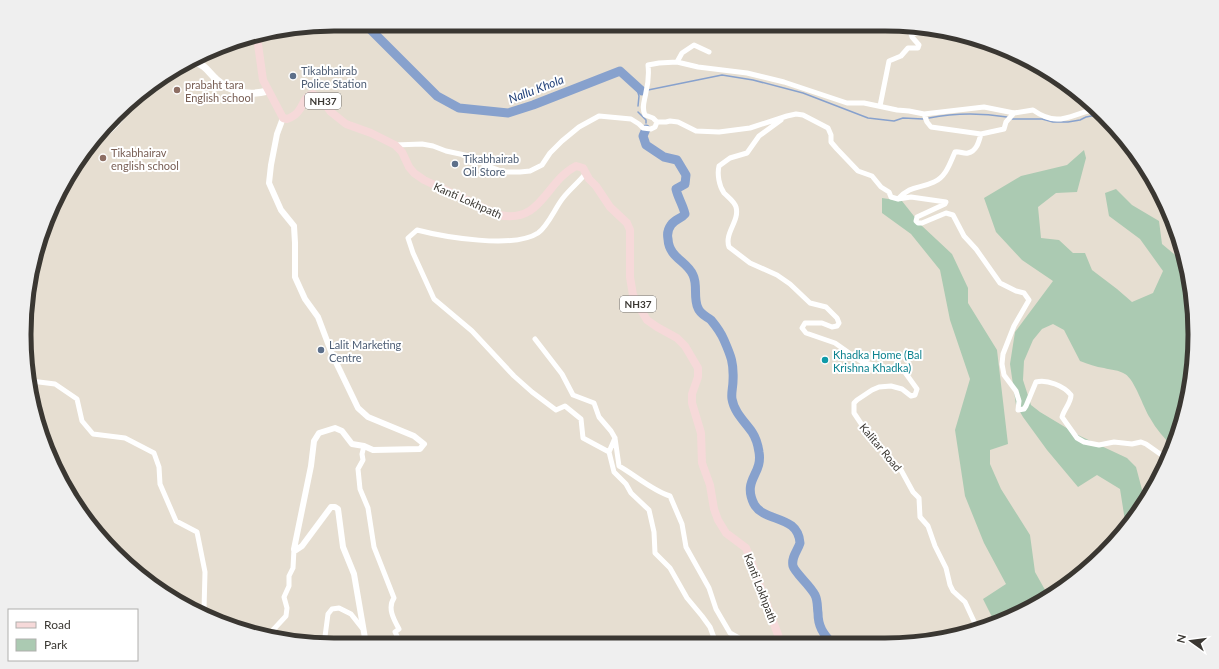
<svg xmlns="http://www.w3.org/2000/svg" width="1219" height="669" viewBox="0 0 1219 669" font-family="Lato,sans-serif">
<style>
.green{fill:#abcab2}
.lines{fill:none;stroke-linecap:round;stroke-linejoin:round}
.stream{stroke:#87a1cd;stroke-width:1.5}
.river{stroke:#87a1cd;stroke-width:9}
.minor{stroke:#fff;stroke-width:5}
.tertiary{stroke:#fff;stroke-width:6}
.secondary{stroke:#fff;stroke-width:7}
.primary{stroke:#f6d9d9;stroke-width:8}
.service-dot{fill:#5c6f8a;stroke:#fff;stroke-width:1.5}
.education-dot{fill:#8d6e63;stroke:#fff;stroke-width:1.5}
.culture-dot{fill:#0f9aa8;stroke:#fff;stroke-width:1.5}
.labels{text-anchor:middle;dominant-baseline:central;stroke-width:4;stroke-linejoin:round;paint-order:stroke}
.shield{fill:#fff;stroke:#757370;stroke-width:1}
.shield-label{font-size:10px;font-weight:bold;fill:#3a3732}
.service-label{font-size:11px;fill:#4e5e75;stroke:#fff;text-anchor:start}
.education-label{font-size:11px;fill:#785e54;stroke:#fff;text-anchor:start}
.street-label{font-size:11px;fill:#3a3732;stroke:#fff}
.culture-label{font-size:11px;fill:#0d838f;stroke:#fff;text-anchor:start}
.water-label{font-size:12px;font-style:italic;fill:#23427a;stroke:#fff}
.rim{fill:none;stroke:#3a3732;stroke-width:5}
</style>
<rect width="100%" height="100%" fill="#e6ded1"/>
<path class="green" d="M1084,150L1086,158L1077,192L1056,193L1038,207L1041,238L1059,240L1073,253H1085L1092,270L1117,289L1132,302L1153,293L1163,271L1140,239L1109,216L1105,193L1116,189L1132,205L1159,221L1162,244L1186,264L1194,314L1192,375L1179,434L1173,447C1164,438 1156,429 1150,418C1143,407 1135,380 1125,374C1119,370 1111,370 1104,368C1096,367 1088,364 1080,361L1064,330L1053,324L1042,329L1033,340L1024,361L1023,380L1031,405L1040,412L1080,436L1127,458L1136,467L1145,501L1126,527L1120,489L1097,475L1078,487L1047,450L1023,417L1016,405L1010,364L1015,332L1053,281L1022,260L996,232L984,198L1021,176L1067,165Z
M882,198L902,201L921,225L952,254L968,288V303L997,350L1008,444L990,450V464L1001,489L1030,535L1035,572L1049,597L995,623L983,599L1006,584L984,543L965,496L955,430L970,379L950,320L940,270L911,234L882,213Z"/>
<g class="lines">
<path class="stream" d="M636,86L639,96L638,106
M648,90L722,75L753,80L803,93L868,118L894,121L903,118L923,119
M638,112L646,120V123
M929,118C955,113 981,113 1007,117
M1012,119H1042L1053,122H1068L1080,120L1086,117L1102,114"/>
<path class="river" d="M365,24L437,96L459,108L508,113L533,105L620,71L642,91
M646,129L643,136L646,145L664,157L677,160L686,175L685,184L676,189C678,198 683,205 685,214C681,219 675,219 671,225C668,229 667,234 668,239C669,258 687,261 693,275C698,285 693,298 698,308C700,314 706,316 711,320C716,326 721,333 724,340C731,356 734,363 733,381C733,387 731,393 732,399C734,412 745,422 752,432C756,438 758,445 759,452C763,475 742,479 754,504C764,523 798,514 800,543C798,550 791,557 793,566C795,573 810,585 815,595C818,601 817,607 818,613C818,626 823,634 832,643"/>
<path class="minor" d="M677,62L682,53L694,45L709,52
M880,106L889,61L901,56L908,48H918L919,45L912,37L911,34L940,30
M1097,109C1071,113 1060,129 1033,110L1014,113L984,107L924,114L909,111L897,110L864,103H847L784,82L747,73L698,67L677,62L659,63L648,65C649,74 648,84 646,92C645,100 641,107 645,115L653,118L657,122H666L670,121L678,122L696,131L719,132L750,128L787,116L796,114L803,115L828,128L831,135V142L837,149L858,171L872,176L881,187L889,192L891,197L898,199L911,197L946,202L945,204L917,217L916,221L918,223H922L946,213L953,215L964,236L976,249L1000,283L1016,291L1024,293L1029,300L1014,326L1003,354L1002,364L1004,375L1016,391L1019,401L1018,410L1024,409L1026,406L1036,382C1047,379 1064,386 1071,395C1071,403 1064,409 1062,417L1077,438L1084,442L1099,445L1114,442L1132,444L1141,442L1146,444L1163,456L1168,457
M924,114L927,122L931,127L981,134L1004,129L1006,122L1014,113
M781,120L759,136L747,153L730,158L719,166C717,174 719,186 724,193C729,198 734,201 736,207C740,221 724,233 729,247L750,263L777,275L790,284L810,303L826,307L837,318L839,323L837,326L832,327L822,323H805L802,328L806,333L835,343L862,362L879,367L904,371L917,389L915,395L911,396L902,389L891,386L879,387L872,390L857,400L854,403V413L864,428L901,470L913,492L919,498L920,517L928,526L935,546L946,568L950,585L953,591L965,602L978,630
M395,145L422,144L433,146L446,151L474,157L485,165L504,172H520L530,171L542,165L550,153L562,141L579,127L599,116L631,119L639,124L643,128L651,129L655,127L657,122
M586,173C579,182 570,189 563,198C555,208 548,226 538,233C514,249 444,237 417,230L408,238L413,253L434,299L472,331L514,376L532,392L556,410L565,406L581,419L583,438L609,452L614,472L626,484L631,493L649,510L654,532L655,553L670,568L687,598L702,616L710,627L716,643
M898,199C911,185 919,189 934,182C946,177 950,163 955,152C959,151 964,154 968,153C977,151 979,141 981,134
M535,339L562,374L573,395L594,403L599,417L611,431L615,438L619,466C635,475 653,491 670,496L682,524L686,547L709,588L716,609L730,633L748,643
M31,381L55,384L77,399L82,421L93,434L125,438L154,453L159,467L160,484L176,521L197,532L205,572L204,610L205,614
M364,446L362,454L363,460L358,469L360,489L368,508L374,547L394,598C387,608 394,620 399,629L395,632L397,636L393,644
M609,452L615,438
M272,637L273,630L286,616L287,608L284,597L289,586V576L293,568L294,549
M324,644L328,614L332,609L339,608L351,614L362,628"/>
<path class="tertiary" d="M283,118L277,134L271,165L269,183L281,210L294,226L295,243V277L305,299L318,317L332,354L358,408L368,417L414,436L424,444L420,449L373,450L364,446L352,444L342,431L335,428L319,433L314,441L311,466L294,549L296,550L302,546L331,507H335L338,509L343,547L354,574L366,644"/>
<path class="secondary" d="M194,62C206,65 208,72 216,79C231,93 248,96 268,91
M143,90L148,87
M100,136C114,129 123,114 133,102"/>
<path class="primary" d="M257,37L263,80L283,118L287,119C293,117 297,114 300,109C304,103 305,96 313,94L322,100L331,112L346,124L371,133L395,145L402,152L409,167L414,173L424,180L499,215C542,224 545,182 576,166L583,168L589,179L596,186L610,207L627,223L630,230V277L633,295L641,310L647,320L657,327L677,338L685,346L698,368V377L692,394V403L701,433L702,463L710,485L714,509L718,520L726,533L746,548L748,553L781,643"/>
</g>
<g class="service-dot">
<circle cx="293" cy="76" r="4"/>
<circle cx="455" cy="164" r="4"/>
<circle cx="321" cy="350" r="4"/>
</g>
<g class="education-dot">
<circle cx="177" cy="90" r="4"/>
<circle cx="103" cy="158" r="4"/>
</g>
<circle class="culture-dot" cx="825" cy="360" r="4"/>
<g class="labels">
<g class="shield">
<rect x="305" y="93" width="36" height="16" rx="3"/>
<rect x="620" y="296" width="36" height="16" rx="3"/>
</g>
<g class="shield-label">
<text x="323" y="101">NH37</text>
<text x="638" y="304">NH37</text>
</g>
<g class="service-label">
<text x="301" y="70">Tikabhairab<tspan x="301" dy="13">Police Station</tspan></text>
<text x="463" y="158">Tikabhairab<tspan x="463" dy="13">Oil Store</tspan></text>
<text x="329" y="344">Lalit Marketing<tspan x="329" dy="13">Centre</tspan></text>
</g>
<g class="education-label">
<text x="185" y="84">prabaht tara<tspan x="185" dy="13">English school</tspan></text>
<text x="111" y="152">Tikabhairav<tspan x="111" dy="13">english school</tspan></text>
</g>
<g class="street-label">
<text transform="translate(468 200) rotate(24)">Kanti Lokhpath</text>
<text transform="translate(881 447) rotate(50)">Kalitar Road</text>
<text transform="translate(761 588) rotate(69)">Kanti Lokhpath</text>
</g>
<g class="culture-label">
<text x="833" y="354">Khadka Home (Bal<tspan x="833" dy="13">Krishna Khadka)</tspan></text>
</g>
<g class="water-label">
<text transform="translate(536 89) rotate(-21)">Nallu Khola</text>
</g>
</g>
<path d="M0 0H1219V669H0ZM334 31H885A303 303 0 0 1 1188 334V335A303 303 0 0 1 885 638H334A303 303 0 0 1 31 335V334A303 303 0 0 1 334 31Z" fill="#efefef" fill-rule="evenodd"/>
<path class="rim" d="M334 31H885A303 303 0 0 1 1188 334V335A303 303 0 0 1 885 638H334A303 303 0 0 1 31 335V334A303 303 0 0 1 334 31Z"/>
<rect x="8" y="609" width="130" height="52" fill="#ffffff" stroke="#b0afad"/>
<rect x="16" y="622" width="20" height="6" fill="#f6d9d9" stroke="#b0afad"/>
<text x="44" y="629" font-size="12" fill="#3a3732">Road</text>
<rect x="16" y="639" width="20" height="12" fill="#abcab2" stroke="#b0afad"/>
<text x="44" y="649" font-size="12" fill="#3a3732">Park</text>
<g transform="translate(1191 641) rotate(284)" stroke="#ffffff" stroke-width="3" paint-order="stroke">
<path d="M0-3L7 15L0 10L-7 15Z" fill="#3a3732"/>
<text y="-6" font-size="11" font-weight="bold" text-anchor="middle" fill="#3a3732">N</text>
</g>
</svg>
